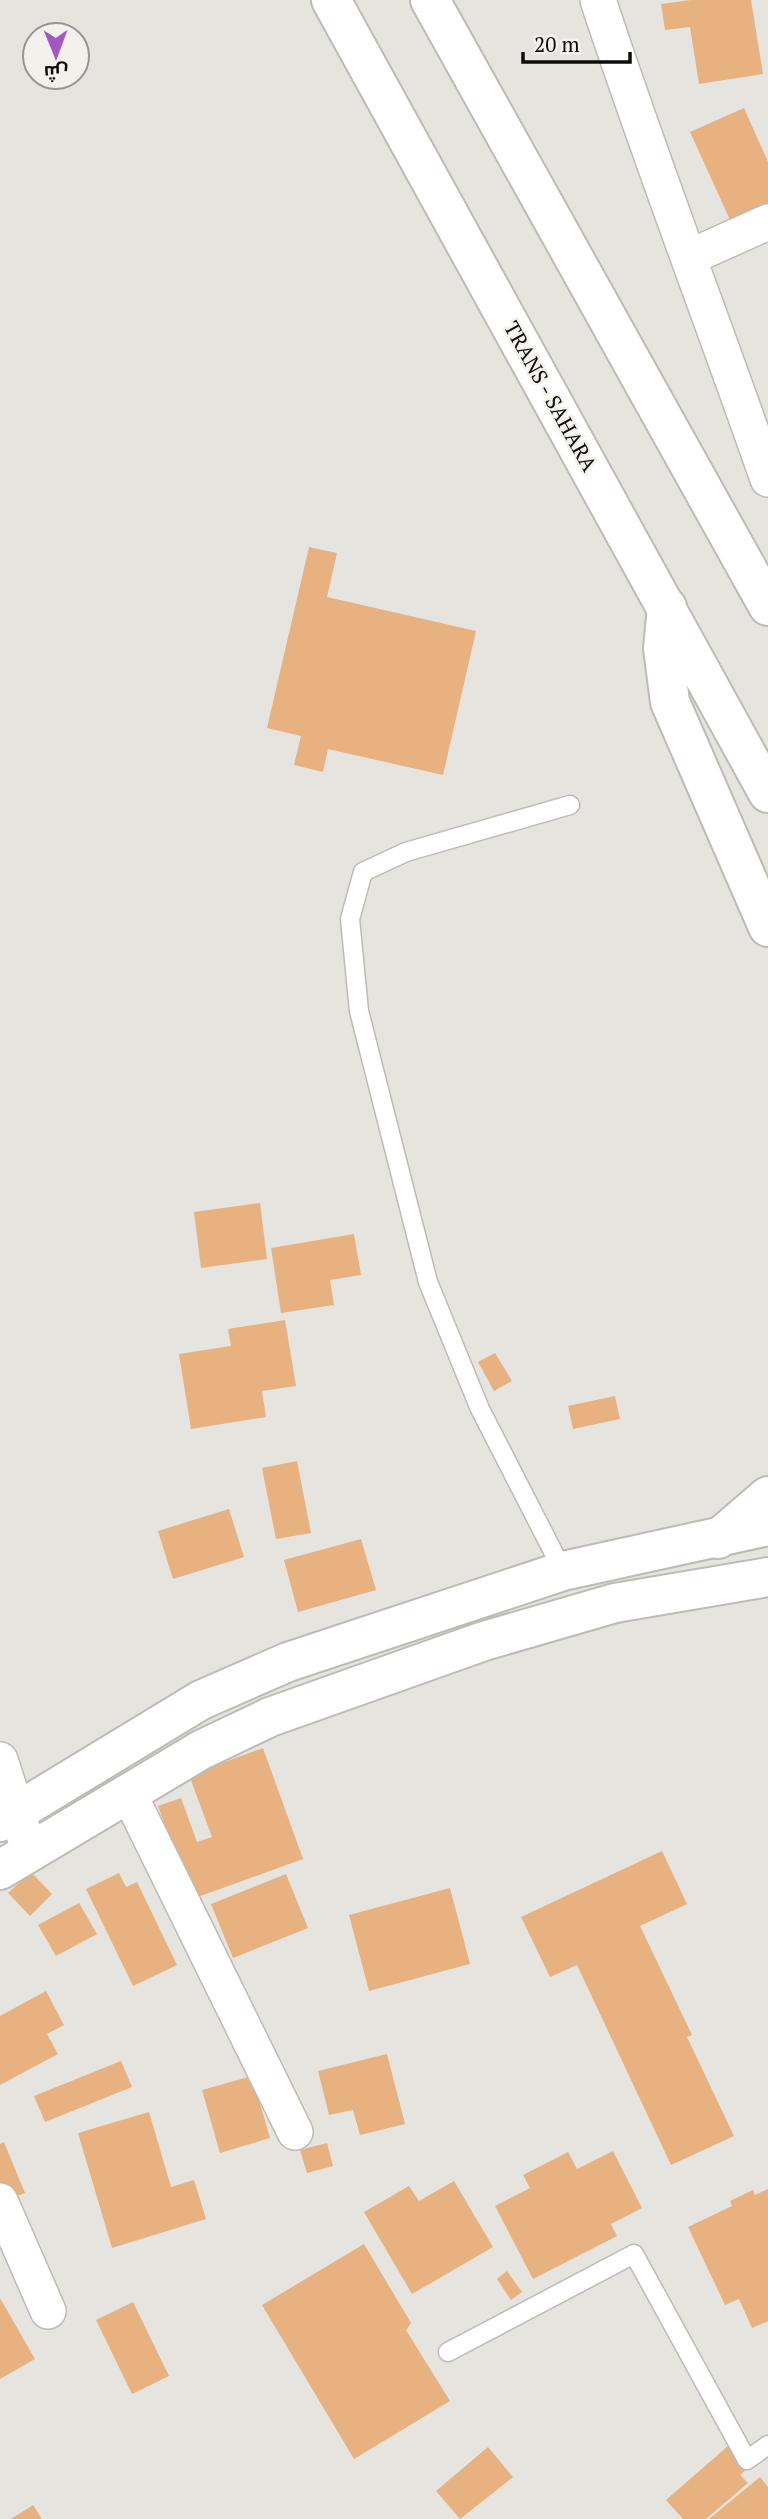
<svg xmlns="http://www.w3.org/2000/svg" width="768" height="2519" viewBox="0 0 768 2519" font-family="'PT Serif',Cairo,serif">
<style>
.building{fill:#e8b180}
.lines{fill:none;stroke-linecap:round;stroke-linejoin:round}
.service-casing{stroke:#bdbbb6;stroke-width:21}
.minor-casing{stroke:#bdbbb6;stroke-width:38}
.secondary-casing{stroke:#bdbbb6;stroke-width:42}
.trunk-casing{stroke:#bdbbb6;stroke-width:42}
.service{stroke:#fff;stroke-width:18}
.minor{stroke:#fff;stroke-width:35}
.secondary{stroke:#fff;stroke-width:38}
.trunk{stroke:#fff;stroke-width:38}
.labels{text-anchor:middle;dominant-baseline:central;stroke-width:5;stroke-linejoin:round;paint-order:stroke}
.street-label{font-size:21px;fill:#0d0c0a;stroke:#f3f1ec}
</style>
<rect width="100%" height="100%" fill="#e6e4df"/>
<path class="building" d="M691,0H751L763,74L699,84L690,27L665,30L661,4Z
M744,108L768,162V205L731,222L690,132Z
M309,547L337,553L327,597L476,631L443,775L328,749L323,772L294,765L301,736L267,728Z
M260,1203L267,1259L201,1268L194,1212Z
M354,1234L361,1275L330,1280L334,1305L281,1313L271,1248Z
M285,1320L296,1386L262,1391L266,1417L191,1429L179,1354L231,1346L228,1329Z
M495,1353L512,1381L494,1391L478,1362Z
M615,1396L620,1419L573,1429L568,1406Z
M297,1461L311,1533L276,1539L262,1468Z
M229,1509L244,1557L173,1579L158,1531Z
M361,1539L376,1590L298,1612L284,1560Z
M263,1748L303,1859L192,1899L158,1806L181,1798L197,1842L212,1837L189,1775Z
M662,1851L687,1904L640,1926L692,2035L687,2037L734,2136L671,2165L577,1965L550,1977L521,1917Z
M31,1872L52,1894L30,1916L8,1893Z
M119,1873L126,1887L137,1882L177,1965L133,1986L86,1889Z
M286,1874L308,1928L233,1958L211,1904Z
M450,1888L470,1964L369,1991L349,1915Z
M79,1903L97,1934L56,1956L38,1925Z
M46,1991L64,2025L47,2034L58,2054L0,2085V2016Z
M387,2054L405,2124L360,2135L353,2110L329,2115L318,2071Z
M121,2061L132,2087L45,2122L34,2096Z
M252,2076L270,2138L220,2153L202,2090Z
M149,2112L171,2187L194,2180L206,2219L112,2248L78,2133Z
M4,2142L25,2193L5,2201L0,2189V2144Z
M327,2143L333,2166L307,2173L300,2150Z
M613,2151L642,2208L611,2224L617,2236L533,2279L495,2206L530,2188L523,2175L568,2152L577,2169Z
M454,2181L493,2247L412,2294L364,2212L409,2186L419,2201Z
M768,2189V2321L752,2328L739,2299L725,2305L688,2227L732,2206L730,2201L753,2190L755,2195Z
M364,2244L411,2323L406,2330L450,2401L354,2459L262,2305Z
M507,2271L522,2292L511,2300L497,2279Z
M0,2298L35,2359L0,2379Z
M133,2302L169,2376L132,2394L96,2320Z
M728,2446L747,2469L740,2475L748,2483L706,2519H683L666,2500Z
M488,2447L513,2477L460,2519L436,2491Z
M760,2477L768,2487V2519H709Z
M33,2505L42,2519H11Z"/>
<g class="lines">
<g class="service-casing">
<path id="service" d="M563,1571L480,1409L428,1282L359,1011L350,919L363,872L406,852L570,805
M448,2352L634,2254L747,2460L768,2445"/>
</g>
<g class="minor-casing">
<path id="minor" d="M598,0C651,161 712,319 768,479
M690,257L768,222
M0,1760L25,1837
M128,1792L295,2132
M0,2201L48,2311"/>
</g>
<g class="secondary-casing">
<path id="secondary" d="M0,1822L201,1700L288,1662L563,1571L768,1526
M0,1870L201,1750L270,1717L484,1641L615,1603L768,1577"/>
</g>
<g class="trunk-casing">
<path id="trunk" d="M331,0L768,793
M430,0L768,606
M667,607L663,648L670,702L768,927
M718,1539L768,1496"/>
</g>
<use href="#service" class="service"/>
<use href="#minor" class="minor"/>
<use href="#secondary" class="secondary"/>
<use href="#trunk" class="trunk"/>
</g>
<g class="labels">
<g class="street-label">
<text transform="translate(551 396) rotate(61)">TRANS - SAHARA</text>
</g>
</g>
<g transform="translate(56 56) rotate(179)"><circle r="33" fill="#f3f1ec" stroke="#979592" stroke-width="2"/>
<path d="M0-5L12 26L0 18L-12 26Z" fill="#a655c5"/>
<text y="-10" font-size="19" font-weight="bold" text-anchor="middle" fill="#0d0c0a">ش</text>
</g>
<path d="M523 52v10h107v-10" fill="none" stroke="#0d0c0a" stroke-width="3.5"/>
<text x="534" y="52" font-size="21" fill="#0d0c0a" stroke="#f3f1ec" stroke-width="5" paint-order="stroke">20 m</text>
</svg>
